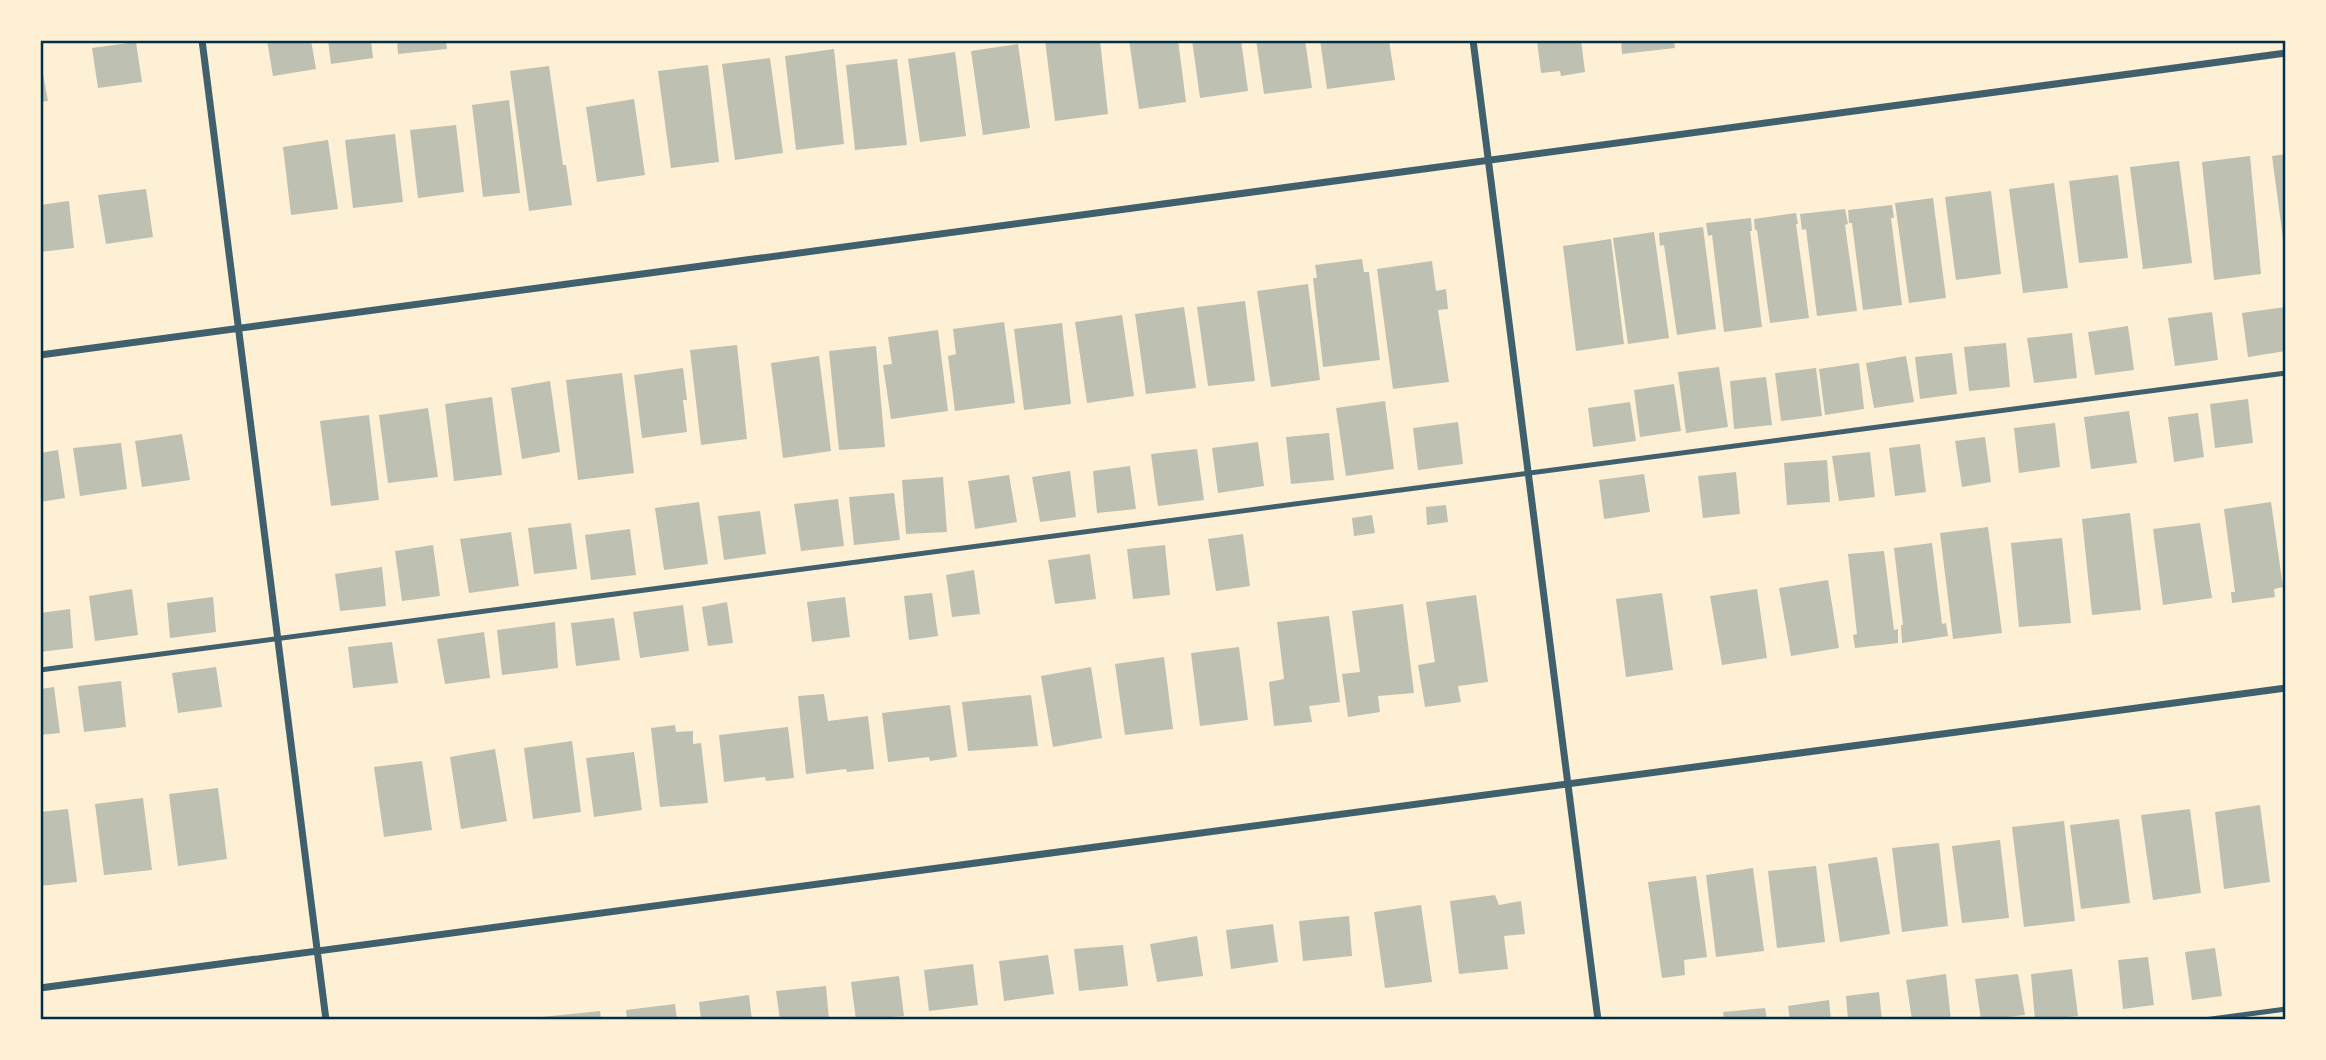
<svg xmlns="http://www.w3.org/2000/svg" width="2326" height="1060" viewBox="0 0 2326 1060" font-family="'PT Sans',sans-serif">
<style>
.building{fill:#bec0b2}
.lines{fill:none;stroke-linecap:round;stroke-linejoin:round}
.service{stroke:#3f606c;stroke-width:5}
.minor{stroke:#3f606c;stroke-width:7}
.neatline{fill:none;stroke:#003049;stroke-width:2.5}
</style>
<rect width="100%" height="100%" fill="#fdf0d5"/>
<path class="building" d="M267,40H311L316,69L273,76Z
M328,40H371L373,58L331,64Z
M397,40H446L447,49L398,54Z
M1045,40H1100L1108,114L1055,121Z
M1129,40H1178L1186,102L1139,109Z
M1192,40H1241L1248,91L1200,98Z
M1256,40H1305L1312,88L1264,94Z
M1320,40H1389L1395,80L1327,89Z
M1537,40H1581L1585,72L1561,76L1560,71L1541,73Z
M1621,40H1674L1675,48L1622,54Z
M136,42L142,82L98,88L92,48Z
M1018,44L1030,128L983,135L971,51Z
M834,49L844,144L796,150L785,56Z
M955,52L966,136L920,142L908,59Z
M40,58L48,101L40,102Z
M770,58L783,153L735,160L722,64Z
M897,59L907,145L855,150L846,65Z
M708,65L719,162L671,168L658,71Z
M549,66L563,165H566L572,205L529,211L510,71Z
M634,99L645,175L597,182L586,107Z
M509,100L520,193L483,197L472,105Z
M456,125L464,192L418,198L410,130Z
M395,134L403,202L353,208L345,140Z
M328,140L338,209L291,215L283,147Z
M2286,154V239H2283L2272,156Z
M2250,156L2261,274L2214,280L2202,162Z
M2179,161L2192,263L2143,269L2130,167Z
M2118,175L2128,258L2079,263L2069,181Z
M2054,183L2068,288L2023,293L2009,189Z
M146,189L153,237L106,244L98,195Z
M1991,191L2001,274L1956,280L1945,197Z
M1933,198L1946,298L1909,303L1895,203Z
M69,201L74,248L40,252V205Z
M1892,205L1894,218H1891L1902,305L1863,310L1852,223H1849L1848,210Z
M1845,209L1848,224L1845,225L1857,311L1817,316L1806,229L1802,230L1800,214Z
M1796,213L1798,224H1796L1809,318L1770,323L1757,230H1755L1754,219Z
M1751,218L1752,231H1750L1762,327L1724,332L1712,235L1708,236L1706,223Z
M1703,227L1716,329L1677,335L1664,245L1660,246L1659,233Z
M1654,232L1669,338L1628,344L1613,238Z
M1611,239L1624,344L1576,351L1563,246Z
M1362,259L1364,272H1369L1380,360L1323,367L1313,278H1317L1315,265Z
M1432,261L1436,291L1446,289L1448,309L1438,310L1449,382L1393,389L1377,269Z
M1308,284L1320,380L1271,387L1257,291Z
M1245,301L1255,381L1208,386L1197,307Z
M1184,307L1196,388L1146,394L1135,314Z
M2285,307L2286,351L2248,357L2242,313Z
M2212,312L2218,360L2175,366L2168,318Z
M1122,315L1134,396L1087,403L1075,322Z
M1004,322L1015,403L955,411L948,356L956,354L953,329Z
M1062,323L1071,404L1024,410L1014,329Z
M2128,326L2134,370L2095,375L2088,332Z
M938,330L948,411L891,419L883,365L892,364L888,337Z
M2072,333L2077,378L2034,383L2027,338Z
M2006,343L2010,387L1969,391L1964,347Z
M737,345L747,439L701,445L690,350Z
M876,346L885,447L839,450L829,351Z
M1952,353L1957,394L1920,399L1915,357Z
M819,356L831,451L783,458L771,363Z
M1906,356L1914,402L1874,408L1866,363Z
M1859,363L1864,409L1825,415L1819,369Z
M1719,367L1728,427L1686,433L1678,372Z
M683,368L687,400H683L687,432L642,438L634,375Z
M1816,368L1822,416L1781,421L1775,373Z
M622,373L634,473L578,480L566,380Z
M1766,377L1772,425L1734,429L1730,381Z
M550,381L560,452L522,459L511,388Z
M1674,384L1681,431L1640,437L1634,390Z
M492,397L502,475L454,481L445,404Z
M2248,399L2253,443L2215,448L2210,404Z
M1385,401L1394,469L1346,476L1336,408Z
M1630,402L1636,441L1593,447L1588,408Z
M428,408L438,477L388,483L379,415Z
M2129,411L2137,463L2091,469L2084,417Z
M2198,413L2204,457L2174,462L2168,417Z
M369,415L379,500L331,506L320,421Z
M1458,422L1463,464L1418,470L1413,428Z
M2055,423L2060,467L2019,473L2014,428Z
M1329,433L1334,480L1291,484L1286,437Z
M182,434L190,480L142,487L135,441Z
M1985,437L1991,482L1962,487L1955,441Z
M1258,442L1264,486L1218,493L1212,448Z
M121,443L127,489L80,496L73,448Z
M1920,444L1926,492L1895,496L1889,448Z
M1197,449L1204,500L1158,506L1151,454Z
M58,450L65,498L40,502V453Z
M1870,452L1875,497L1839,501L1832,456Z
M1827,460L1830,502L1787,505L1784,463Z
M1130,466L1136,509L1097,513L1093,471Z
M1070,471L1076,517L1040,522L1032,477Z
M1736,472L1740,514L1703,518L1698,476Z
M1644,474L1650,512L1604,519L1599,480Z
M1009,475L1017,522L975,529L968,481Z
M943,477L947,532L906,534L902,480Z
M894,493L900,540L854,545L849,497Z
M838,499L844,546L801,551L794,504Z
M699,502L708,564L664,570L655,508Z
M2271,502L2283,587L2274,589L2275,597L2232,603L2231,592H2235L2224,509Z
M1446,505L1448,522L1427,525L1426,507Z
M760,511L766,554L724,560L718,516Z
M2130,513L2141,610L2092,615L2082,519Z
M1372,515L1375,533L1354,536L1352,518Z
M571,523L577,569L534,574L528,528Z
M2200,523L2212,598L2163,605L2153,529Z
M1988,527L2002,633L1953,639L1940,533Z
M630,529L636,575L591,580L585,535Z
M511,532L519,586L469,593L460,539Z
M1243,534L1250,586L1216,591L1208,539Z
M2062,538L2071,623L2019,627L2011,543Z
M1932,543L1942,624L1946,623L1948,636L1902,643L1901,625H1903L1894,548Z
M433,545L440,596L402,601L395,551Z
M1165,545L1170,595L1133,599L1127,549Z
M1884,551L1894,630L1898,629V643L1855,648L1853,635L1857,634L1848,554Z
M1090,554L1096,599L1055,604L1048,560Z
M382,567L386,606L340,611L335,574Z
M974,570L980,614L952,617L946,575Z
M1828,580L1839,648L1791,656L1779,588Z
M132,589L138,635L95,641L89,596Z
M1757,589L1767,658L1722,665L1710,596Z
M932,593L938,636L909,640L904,596Z
M1662,593L1673,670L1626,677L1616,599Z
M1476,595L1488,682L1458,686L1461,702L1425,707L1418,665L1435,662L1426,602Z
M213,597L216,632L170,638L167,603Z
M845,597L850,637L812,642L807,602Z
M727,602L733,643L708,646L702,607Z
M1403,604L1414,693L1378,696L1380,712L1348,717L1342,674L1360,672L1352,611Z
M683,605L689,651L640,658L633,612Z
M70,609L73,648L40,652V613Z
M1329,616L1340,702L1309,706L1312,722L1274,726L1269,682L1284,679L1277,622Z
M614,618L620,660L576,666L571,623Z
M555,622L558,668L502,675L497,630Z
M484,632L490,678L445,684L437,639Z
M392,642L398,683L353,688L348,647Z
M1239,647L1248,720L1200,726L1191,653Z
M1164,657L1173,729L1125,735L1115,664Z
M216,667L222,707L178,713L172,673Z
M1091,667L1102,738L1053,747L1041,676Z
M121,681L126,727L84,732L78,686Z
M54,687L60,733L40,735V689Z
M824,694L828,721L868,716L874,769L847,772L846,769L806,774L798,696Z
M1031,695L1038,746L968,751L962,702Z
M950,705L957,757L930,761L929,757L888,762L882,713Z
M675,725L676,732L693,731V744L701,743L708,803L660,807L651,728Z
M788,727L794,778L766,781L765,777L724,782L719,735Z
M572,741L581,812L533,819L524,748Z
M495,749L507,821L461,829L450,757Z
M634,752L642,810L594,817L586,758Z
M422,761L432,830L384,837L374,767Z
M218,788L227,859L178,866L169,794Z
M143,798L152,870L104,875L95,804Z
M2260,805L2270,882L2224,889L2215,812Z
M68,809L77,882L40,886V812Z
M2190,809L2201,893L2153,900L2141,815Z
M2119,819L2130,903L2081,909L2070,825Z
M2064,821L2075,921L2024,927L2012,827Z
M2000,840L2009,918L1962,923L1952,846Z
M1939,843L1948,926L1902,932L1892,848Z
M1877,857L1890,934L1840,942L1828,864Z
M1816,866L1825,942L1777,948L1768,871Z
M1753,868L1764,951L1716,957L1706,875Z
M1696,876L1707,957L1684,960L1685,975L1662,978L1648,882Z
M1495,895L1499,905L1521,901L1525,934L1504,936L1508,969L1459,974L1450,901Z
M1421,905L1432,982L1385,988L1374,912Z
M1349,916L1352,956L1303,961L1299,921Z
M1273,924L1278,962L1231,969L1226,930Z
M1197,936L1203,976L1157,982L1150,944Z
M1123,945L1128,986L1079,991L1074,949Z
M2215,948L2222,996L2192,1000L2185,952Z
M1048,955L1054,994L1004,1001L999,961Z
M2148,957L2154,1005L2123,1009L2118,960Z
M973,964L978,1005L929,1011L924,970Z
M2072,969L2078,1016L2035,1020L2031,974Z
M1946,974L1951,1020H1912L1906,980Z
M2018,974L2025,1015L1981,1020L1975,979Z
M899,976L904,1016L856,1020L851,982Z
M826,986L829,1020H780L776,991Z
M1879,992L1882,1020H1848L1846,996Z
M749,995L752,1020H701L699,1002Z
M1829,1000L1831,1020H1790L1788,1006Z
M675,1004L677,1020H627L626,1010Z
M1765,1008L1767,1020H1724L1723,1012Z
M600,1011L601,1020H542V1017Z"/>
<g class="lines">
<path class="service" d="M40,670L2286,373
M2204,1020L2286,1009"/>
<path class="minor" d="M202,40L326,1020
M1473,40L1598,1020
M40,355L2286,53
M40,988L2286,688"/>
</g>
<rect width="2326" height="1060" fill="none" stroke="#fdf0d5" stroke-width="84"/>
<rect x="42" y="42" width="2242" height="976" class="neatline"/>
</svg>
